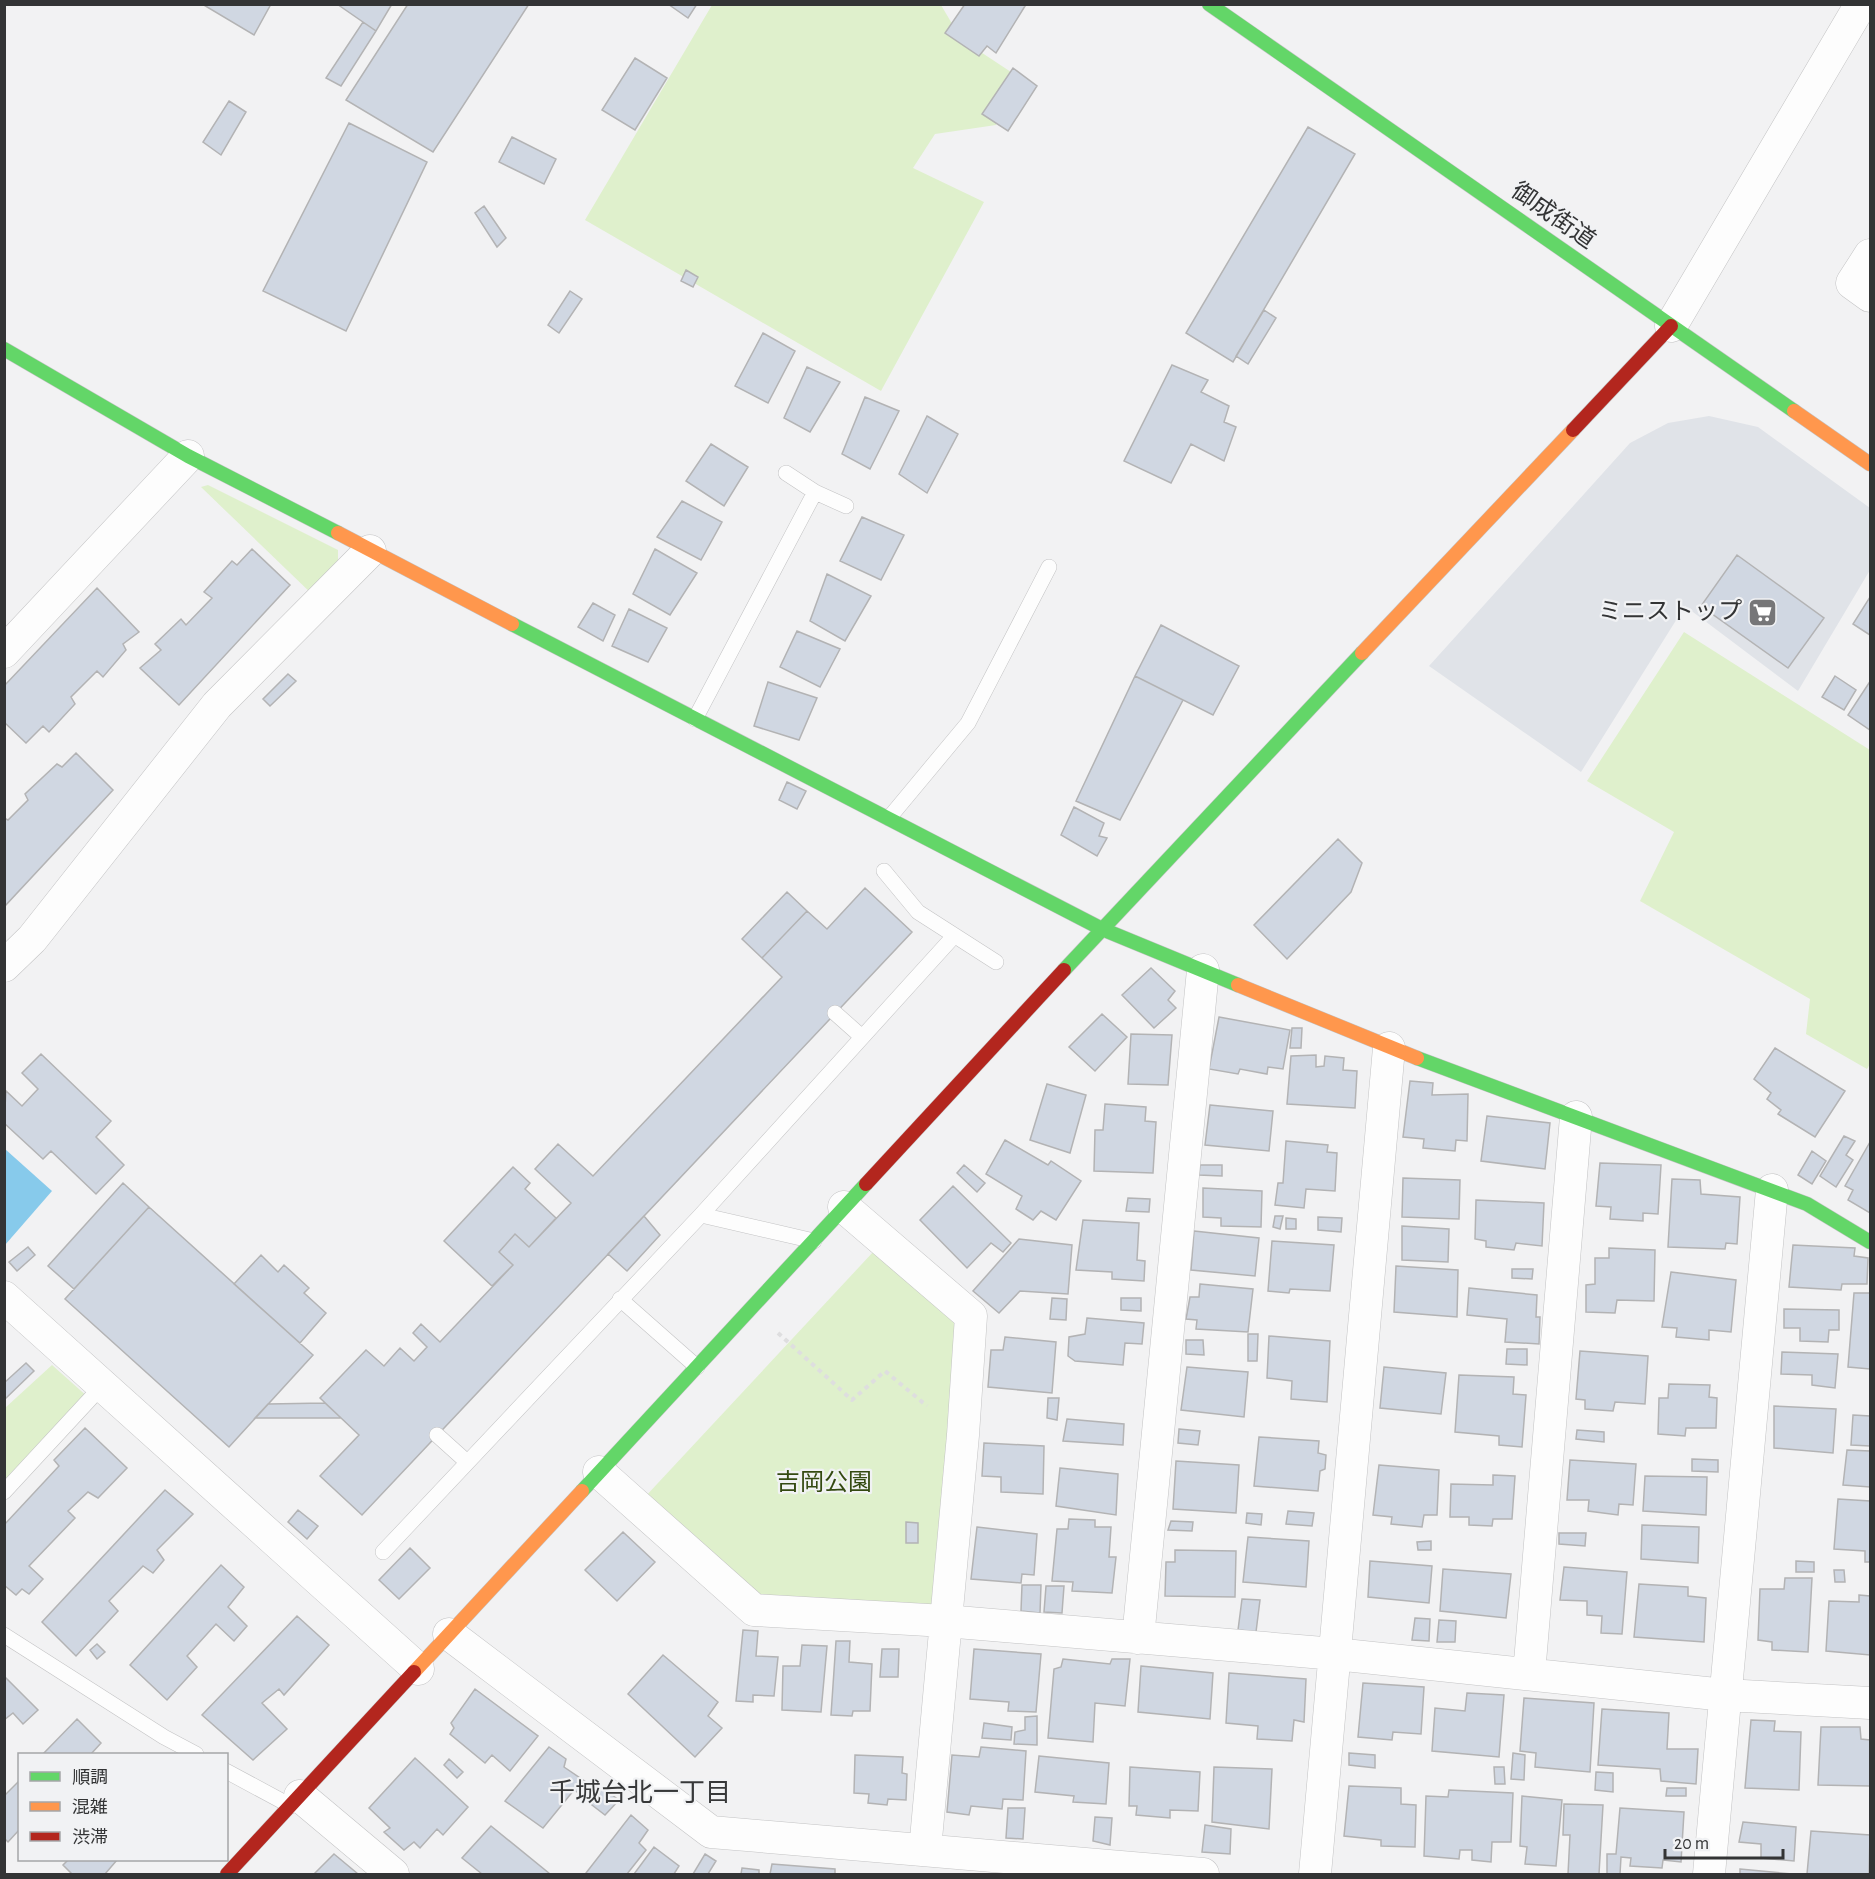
<svg xmlns="http://www.w3.org/2000/svg" width="1875" height="1879" viewBox="0 0 1875 1879" font-family="'Alegreya Sans','Noto Sans JP',sans-serif">
  <rect width="100%" height="100%" fill="#f2f2f3"/>
  <path fill="#e0e3e8" d="M1709,416L1758,427L1870,508V570L1798,691L1685,606L1581,772L1429,666L1630,443L1668,423Z"/>
  <path fill="#dff0cc" d="M712,5H941L961,39L1014,74L996,125L935,134L913,168L984,202L881,391L585,220Z
    M208,485L338,550V571L315,597L201,487Z
    M1684,632L1870,750V1064L1867,1069L1806,1034L1810,999L1640,901L1674,832L1587,781Z
    M874,1251L960,1326L934,1610L751,1599L644,1498Z
    M52,1365L89,1398L5,1484V1408Z"/>
  <path fill="#87caeb" d="M5,1149L52,1191L5,1245Z"/>
  <path fill="#d0d7e2" stroke="#b3b3b4" stroke-width="1.5" d="M202,4H271L254,35Z
    M337,4H392L376,31Z
    M408,4H529L433,152L346,100Z
    M668,4H697L688,18Z
    M965,4H1023L1025,6L996,53L987,46L979,56L945,33Z
    M363,22L376,31L341,86L326,78Z
    M635,58L667,78L635,130L602,110Z
    M1013,68L1037,86L1008,131L982,114Z
    M229,101L246,112L221,155L203,142Z
    M349,123L427,162L346,331L263,291Z
    M1308,127L1355,154L1233,362L1186,333Z
    M512,137L556,159L544,184L499,162Z
    M484,206L506,238L497,247L475,213Z
    M686,270L698,277L693,287L681,281Z
    M570,291L582,299L559,333L548,325Z
    M1264,310L1276,318L1248,364L1236,356Z
    M763,333L795,351L768,403L735,386Z
    M1172,365L1208,380L1201,392L1229,406L1224,422L1236,427L1224,461L1191,444L1171,483L1124,461Z
    M807,367L840,382L810,432L784,418Z
    M865,397L899,411L870,469L842,454Z
    M927,416L958,434L927,493L899,474Z
    M711,444L748,467L724,506L686,481Z
    M682,501L722,522L701,560L657,537Z
    M862,517L904,535L881,580L840,561Z
    M252,549L290,585L179,705L140,668L161,650L155,644L181,619L186,625L212,598L204,592L232,561L237,565Z
    M655,549L697,573L670,615L633,594Z
    M1737,555L1824,618L1788,668L1701,606Z
    M827,574L871,596L845,641L810,621Z
    M97,588L139,632L123,644L126,650L103,677L97,671L71,697L75,704L49,732L43,726L26,743L4,722V686Z
    M1870,597V635L1853,624Z
    M593,603L615,615L603,641L578,627Z
    M629,609L667,628L648,662L612,646Z
    M1161,625L1239,666L1213,715L1135,676Z
    M797,631L840,649L820,687L780,667Z
    M288,674L296,681L270,706L263,699Z
    M1135,676L1183,700L1120,820L1076,801Z
    M1835,676L1856,690L1844,710L1822,697Z
    M768,682L817,698L799,740L754,726Z
    M1869,683L1870,684V730L1848,715Z
    M76,753L113,790L4,907V818L8,820L28,800L25,794L57,764L62,767Z
    M787,782L806,791L797,809L779,800Z
    M1074,807L1104,823L1099,836L1107,838L1097,856L1061,835Z
    M1338,839L1362,863L1351,892L1287,959L1254,925Z
    M865,888L912,932L362,1515L320,1476L359,1435L320,1398L366,1350L384,1366L400,1348L414,1361L427,1347L413,1333L421,1324L440,1342L513,1265L499,1252L515,1234L529,1247L571,1203L535,1169L558,1144L593,1176L782,977L762,958L807,911L827,929Z
    M787,892L807,911L762,958L742,939Z
    M1151,968L1175,991L1168,1000L1176,1008L1154,1028L1122,995Z
    M1102,1014L1127,1037L1095,1071L1069,1047Z
    M1219,1017L1290,1030L1283,1069L1268,1067L1267,1074L1240,1069L1238,1074L1209,1069Z
    M1292,1028H1302L1301,1048H1290Z
    M1131,1034L1172,1035L1168,1085L1128,1084Z
    M1775,1048L1845,1091L1815,1137L1778,1114L1781,1110L1767,1099L1771,1093L1754,1079Z
    M41,1054L111,1121L96,1137L124,1165L96,1194L51,1151L43,1159L4,1123L6,1091L22,1106L38,1089L22,1073Z
    M1316,1055V1067L1324,1066L1325,1056L1344,1058L1343,1070L1357,1071L1355,1108L1287,1104L1291,1056Z
    M1410,1081L1433,1083L1432,1095L1468,1094L1467,1141L1456,1140L1455,1151L1423,1148L1424,1139L1403,1137Z
    M1047,1084L1086,1095L1070,1153L1030,1140Z
    M1105,1104L1146,1107L1145,1121L1156,1122L1153,1173L1094,1171L1095,1130H1103Z
    M1210,1105L1273,1111L1269,1151L1205,1145Z
    M1487,1116L1550,1123L1545,1169L1481,1161Z
    M1844,1136L1855,1141L1846,1155L1853,1160L1836,1187L1820,1176Z
    M1005,1140L1048,1165L1051,1161L1081,1181L1056,1220L1041,1211L1033,1220L1016,1209L1022,1196L986,1174Z
    M1286,1141L1328,1145L1327,1152L1337,1153L1335,1191L1306,1189L1304,1208L1275,1205L1278,1183H1283Z
    M1870,1142V1213L1848,1200L1853,1190L1845,1186Z
    M1812,1151L1826,1161L1812,1184L1798,1175Z
    M1600,1163L1661,1165L1658,1214L1643,1213V1221L1610,1219L1611,1207L1596,1206Z
    M964,1165L985,1183L977,1192L957,1173Z
    M1200,1165H1222V1176L1199,1175Z
    M513,1167L530,1183L525,1189L556,1218L529,1247L515,1234L499,1252L513,1265L492,1286L444,1241Z
    M1403,1178L1460,1180L1459,1219L1402,1217Z
    M1672,1179L1700,1180L1701,1194L1740,1197L1737,1244L1726,1243L1725,1249L1668,1247Z
    M123,1183L149,1207L74,1289L48,1266Z
    M953,1186L1011,1243L1003,1252L991,1243L967,1268L920,1220Z
    M1203,1188L1262,1191L1261,1227L1221,1226V1218L1203,1217Z
    M1128,1198L1150,1199L1149,1212L1126,1211Z
    M1476,1200L1544,1203L1542,1246L1516,1243L1514,1250L1486,1247V1241L1475,1239Z
    M149,1207L313,1355L229,1447L65,1299Z
    M644,1216L660,1235L627,1271L608,1254Z
    M1275,1216H1283L1280,1229L1273,1227Z
    M1318,1217L1342,1218L1341,1232L1318,1230Z
    M1286,1218L1296,1219V1229H1286Z
    M1083,1220L1139,1223L1137,1260L1145,1261L1144,1281L1112,1279V1272L1076,1270Z
    M1402,1226L1449,1229L1448,1262L1402,1260Z
    M1194,1231L1259,1238L1255,1276L1191,1270Z
    M1019,1239L1072,1245L1068,1294L1020,1291L999,1313L973,1291Z
    M1272,1241L1334,1245L1330,1291L1290,1289L1289,1293L1268,1291Z
    M1793,1245L1855,1248L1854,1256L1868,1258L1867,1284H1842L1841,1290L1789,1287Z
    M28,1247L35,1255L17,1271L9,1262Z
    M1609,1248L1655,1250L1654,1301L1617,1300L1615,1313L1586,1312V1285L1595,1284V1258H1609Z
    M261,1255L278,1272L284,1265L309,1288L304,1293L326,1313L300,1343L234,1284Z
    M1396,1266L1458,1270L1457,1317L1394,1312Z
    M1512,1269H1533L1532,1279L1512,1278Z
    M1671,1272L1736,1280L1731,1332L1709,1330V1340L1676,1337L1677,1328L1662,1327Z
    M1200,1284L1253,1289L1248,1332L1196,1329L1197,1320L1186,1319L1190,1297H1199Z
    M1469,1288L1537,1295L1536,1317H1540L1539,1344L1505,1342L1507,1319L1467,1315Z
    M1854,1293H1870V1369L1848,1367Z
    M1052,1298L1067,1299L1066,1320L1050,1319Z
    M1121,1298H1141V1311L1121,1310Z
    M1784,1309L1839,1310V1330H1829L1828,1342L1800,1341V1328H1784Z
    M1087,1318L1144,1323L1142,1344L1125,1343L1123,1365L1075,1361L1068,1356L1069,1337L1085,1334Z
    M1248,1334H1258L1257,1361H1248Z
    M1269,1336L1330,1341L1327,1402L1291,1399L1292,1381L1267,1378Z
    M1005,1337L1056,1342L1052,1393L988,1387L991,1350H1003Z
    M1186,1340H1203L1204,1355L1186,1354Z
    M1507,1349H1527V1365L1506,1364Z
    M1580,1351L1648,1356L1645,1404L1615,1402L1613,1411L1585,1409V1400L1576,1399Z
    M1782,1352L1838,1354L1835,1388L1812,1385V1375L1781,1374Z
    M26,1363L34,1371L4,1400V1383Z
    M1187,1367L1248,1372L1244,1417L1181,1410Z
    M1384,1367L1446,1373L1441,1414L1380,1408Z
    M1459,1375L1514,1377L1513,1394L1526,1395L1522,1447L1499,1445V1436L1455,1432Z
    M1669,1384L1710,1385L1709,1397L1717,1398L1716,1428H1686L1685,1436L1658,1434L1659,1398H1668Z
    M1048,1398H1059L1057,1420L1047,1418Z
    M325,1403L341,1418H255L268,1404Z
    M1774,1406L1836,1409L1833,1453L1774,1448Z
    M1853,1415L1870,1416V1446L1851,1445Z
    M1067,1419L1124,1424L1123,1445L1063,1441Z
    M85,1428L127,1468L98,1498L88,1492L68,1511L75,1518L29,1566L43,1579L29,1594L22,1589L16,1595L4,1585V1525L59,1466L54,1460Z
    M1179,1429L1200,1431L1198,1445L1178,1443Z
    M1577,1430L1604,1432V1442L1576,1439Z
    M1259,1437L1319,1441L1318,1453L1326,1455L1325,1469L1320,1471L1318,1491L1254,1486Z
    M984,1443L1044,1446L1043,1494L1001,1492V1477L982,1476Z
    M1847,1450L1870,1451V1487L1843,1485Z
    M1692,1459L1718,1460V1472L1692,1471Z
    M1570,1460L1636,1464L1633,1505L1619,1504L1618,1515L1588,1511L1589,1500H1567Z
    M1176,1461L1239,1465L1236,1513L1173,1509Z
    M1379,1465L1439,1470L1437,1515H1424L1422,1527L1391,1524L1392,1517L1373,1515Z
    M1060,1468L1118,1474L1116,1515L1056,1506Z
    M1493,1475L1515,1476L1512,1519H1493L1492,1526L1469,1525V1517H1450L1451,1484L1493,1485Z
    M1645,1476L1707,1477L1706,1515L1643,1511Z
    M165,1490L193,1514L157,1550L164,1560L153,1573L143,1566L109,1601L118,1611L76,1656L42,1622Z
    M1838,1499L1870,1501V1562H1865V1551L1834,1549Z
    M298,1510L318,1526L307,1539L288,1522Z
    M1288,1511L1314,1513L1312,1526L1286,1524Z
    M1247,1513L1262,1514L1261,1525L1246,1523Z
    M1069,1519L1095,1520V1527H1111L1109,1557H1116L1112,1593L1072,1591L1073,1582L1052,1581L1057,1529H1068Z
    M1171,1521L1193,1522L1192,1531L1168,1530Z
    M906,1522L918,1523V1543H906Z
    M1642,1525L1699,1527L1698,1563L1641,1559Z
    M977,1527L1037,1534L1034,1575L1022,1574L1021,1583L971,1579Z
    M623,1532L655,1562L617,1601L585,1570Z
    M1559,1533H1586L1585,1546L1559,1544Z
    M1248,1537L1309,1541L1306,1587L1243,1582Z
    M1431,1541V1550H1418L1417,1542Z
    M410,1548L430,1568L399,1599L379,1580Z
    M1175,1550L1236,1551L1235,1597L1165,1596L1166,1562H1175Z
    M1370,1561L1432,1566L1429,1603L1368,1597Z
    M1796,1561L1814,1562V1572H1796Z
    M221,1565L244,1587L228,1607L247,1626L234,1641L216,1624L187,1656L197,1667L167,1700L130,1665Z
    M1564,1567L1627,1572L1622,1634L1601,1633L1602,1616L1587,1615V1601L1560,1600Z
    M1443,1569L1511,1574L1506,1618L1440,1611Z
    M1834,1570H1844L1845,1582H1835Z
    M1785,1578H1812L1808,1652L1772,1650V1642L1758,1640L1760,1589H1784Z
    M1639,1584L1688,1587V1596L1706,1598L1704,1642L1634,1637Z
    M1022,1585H1041L1040,1613L1021,1611Z
    M1046,1586H1064L1062,1613L1044,1612Z
    M1859,1595L1870,1596V1655L1826,1651L1829,1601L1859,1602Z
    M1242,1599L1260,1600L1256,1632L1238,1630Z
    M297,1616L329,1645L284,1695L279,1689L262,1703L287,1729L253,1760L202,1715Z
    M1415,1618L1430,1619L1429,1641L1412,1640Z
    M1439,1620L1456,1621L1455,1642H1437Z
    M743,1630L758,1631L756,1656L778,1657L774,1696L753,1695V1702L736,1701Z
    M836,1641H850L849,1662L872,1664L870,1711H853L852,1716L831,1715Z
    M97,1644L105,1652L97,1659L90,1650Z
    M802,1645L827,1646L821,1712L782,1710L783,1666H800Z
    M882,1649H899L898,1677H880Z
    M974,1649L1041,1654L1036,1712L1008,1711L1009,1702L970,1699Z
    M663,1655L718,1702L708,1716L722,1728L695,1757L628,1694Z
    M1063,1659L1110,1664L1112,1659H1130L1125,1706L1095,1703L1093,1742L1048,1738L1054,1669L1061,1667Z
    M1141,1666L1213,1673L1210,1719L1138,1712Z
    M1229,1673L1306,1679L1304,1722L1294,1720L1292,1741L1257,1739L1258,1726L1226,1723Z
    M4,1676L38,1710L23,1724L13,1713L4,1720Z
    M1363,1683L1424,1687L1421,1734L1393,1732L1392,1740L1358,1737Z
    M475,1689L538,1736L510,1771L492,1755L485,1763L450,1734L454,1728L451,1723Z
    M1467,1693L1504,1695L1499,1757L1432,1751L1435,1708L1465,1711Z
    M1524,1698L1594,1703L1590,1772L1535,1767L1536,1753L1520,1751Z
    M1602,1709L1669,1713L1667,1749H1698L1696,1784L1661,1781L1660,1769L1598,1765Z
    M1037,1716V1745L1014,1744L1015,1732L1025,1730V1717Z
    M77,1719L101,1743L91,1754H43Z
    M1751,1720L1775,1721L1774,1731L1801,1732L1799,1790L1745,1788Z
    M984,1723L1012,1727L1011,1740L982,1738Z
    M1821,1727H1860L1861,1739L1870,1740V1786L1818,1785Z
    M549,1747L566,1759L564,1767L589,1784L580,1794L574,1790L543,1828L505,1801Z
    M981,1747L1026,1751L1023,1800L1003,1799L1002,1809L971,1806L969,1815L947,1812L952,1755L979,1757Z
    M1349,1753L1375,1755V1768L1349,1765Z
    M1513,1753L1525,1755L1524,1780L1511,1779Z
    M855,1755L903,1757L902,1773L907,1774L906,1800L888,1799L887,1805L868,1803L869,1794L854,1793Z
    M1039,1756L1109,1763L1106,1804L1073,1802L1074,1796L1035,1792Z
    M415,1758L468,1807L443,1835L437,1829L420,1848L414,1842L404,1850L384,1832L390,1828L369,1808Z
    M449,1759L463,1772L457,1778L444,1765Z
    M1130,1767L1200,1772L1198,1811L1170,1810V1818L1136,1815L1137,1806H1129Z
    M1214,1767L1272,1769L1269,1829L1212,1822Z
    M1494,1767H1504L1505,1784H1495Z
    M1596,1772L1613,1773V1792L1595,1790Z
    M20,1780V1829L8,1842L4,1838V1796Z
    M1349,1786L1401,1788V1804L1416,1805L1415,1847L1381,1846V1840L1344,1836Z
    M601,1787L619,1800L605,1815L588,1802Z
    M1667,1788H1686V1796H1666Z
    M1449,1790L1513,1793L1511,1842H1492L1491,1862L1472,1860V1850H1460L1459,1859L1424,1856L1426,1796L1448,1797Z
    M1522,1796L1562,1800L1556,1866L1525,1864L1527,1847L1520,1846Z
    M1564,1804L1603,1805L1599,1874H1568L1570,1835H1563Z
    M1008,1808H1025L1023,1839L1006,1838Z
    M1620,1808L1684,1812L1681,1862L1663,1860L1662,1868L1630,1866L1631,1858L1621,1857L1620,1874H1607V1854H1616Z
    M631,1815L648,1830L639,1843L646,1850L627,1874H588L586,1873Z
    M1095,1817L1112,1818L1110,1845L1093,1841Z
    M1743,1822L1796,1827L1794,1861L1761,1858V1844L1739,1842Z
    M1205,1825L1231,1829L1230,1854L1202,1852Z
    M491,1826L550,1874H482L462,1858Z
    M1811,1831L1870,1835L1869,1874H1807Z
    M654,1847L679,1866L674,1874H634Z
    M334,1854L358,1874H314Z
    M705,1854L716,1861L708,1874H693Z
    M68,1860H117L105,1874H72L63,1865Z
    M772,1864L835,1869V1874H770Z
    M742,1868L759,1870V1874H741Z
    M1740,1869L1792,1874H1740Z"/>
  <g fill="none" stroke-linecap="round" stroke-linejoin="round">
    <defs>
      <path id="lane" d="M786,473L815,492L846,506
        M695,719L815,492
        M889,818L968,723L1049,567
        M884,871L918,912L996,962
        M835,1013L862,1037
        M701,1215L814,1241
        M620,1299L697,1367
        M437,1435L467,1462
        M4,1492L103,1385
        M383,1552L701,1215L954,936
        M4,1635L164,1737L196,1754
        M226,1771L291,1806"/>
      <path id="street" d="M1870,255L1852,283L1870,296
        M1671,326L1861,4
        M4,652L188,456
        M4,966L32,939L217,705L370,551
        M844,1207L971,1316L963,1435L925,1850
        M4,1297L418,1669
        M599,1472L754,1610L945,1621L1335,1654L1725,1695L1870,1703
        M449,1634L711,1832L1203,1874
        M1138,1638L1203,970
        M1529,1674L1576,1117
        M300,1796L393,1874
        M1315,1874L1389,1048
        M1709,1874L1772,1190"/>
      <path id="fast" d="M1209,4L1794,411
        M4,349L188,456L338,533
        M512,624L1102,929L1238,985
        M1064,970L1362,653
        M1417,1058L1807,1204L1870,1242
        M582,1491L866,1184"/>
      <path id="slow" d="M1794,411L1870,464
        M338,533L512,624
        M1362,653L1573,430
        M1238,985L1417,1058
        M414,1672L582,1491"/>
      <path id="jam" d="M1573,430L1671,326
        M866,1184L1064,970
        M227,1874L414,1672"/>
    </defs>
    <use href="#lane" stroke="#c3c3c4" stroke-width="16"/>
    <use href="#street" stroke="#c3c3c4" stroke-width="33"/>
    <use href="#fast" stroke="#c3c3c4" stroke-width="15"/>
    <use href="#slow" stroke="#c3c3c4" stroke-width="15"/>
    <use href="#jam" stroke="#c3c3c4" stroke-width="15"/>
    <path stroke="#dededf" stroke-width="4" stroke-dasharray="4.5 4.5" stroke-linecap="butt" d="M778,1333L852,1400L885,1371L927,1406"/>
    <use href="#lane" stroke="#fdfdfd" stroke-width="15"/>
    <use href="#street" stroke="#fdfdfd" stroke-width="32"/>
    <use href="#fast" stroke="#63d668" stroke-width="14"/>
    <use href="#slow" stroke="#ff974d" stroke-width="14"/>
    <use href="#jam" stroke="#b3261e" stroke-width="14"/>
  </g>
  <defs>
    <symbol id="supermarket-square" viewBox="-11 -11 22 22"><rect x="-9" y="-9" width="18" height="18" rx="4" fill="#767678" stroke="#f1f2f4"/><path d="M-6-5.5h2.5l.6 2H6L4.5 2H-2.5L-4.4-4H-6ZM-1.5 3.2a1.3 1.3 0 1 0 .1 0ZM3 3.2a1.3 1.3 0 1 0 .1 0Z" fill="#fff"/></symbol>
  </defs>
  <g fill-rule="evenodd">
    <use href="#supermarket-square" x="1746" y="596" width="33" height="33"/>
  </g>
  <g text-anchor="middle" dominant-baseline="central" stroke-width="4.5" stroke-linejoin="round" paint-order="stroke">
    <g font-size="24" fill="#333435" stroke="#f1f2f4">
      <text transform="translate(1553 216) rotate(35)">御成街道</text>
    </g>
    <g font-size="24" fill="#333435" stroke="#f1f2f4" text-anchor="end">
      <text x="1742" y="612">ミニストップ</text>
    </g>
    <g font-size="24" fill="#344a11" stroke="#f1f2f4">
      <text x="824" y="1483">吉岡公園</text>
    </g>
    <g font-size="26" fill="#373839" stroke="#f1f2f4">
      <text x="640" y="1793">千城台北一丁目</text>
    </g>
  </g>
  <rect width="1875" height="1879" fill="none" stroke="#333435" stroke-width="12"/>
  <rect x="18" y="1753" width="210" height="108" fill="#f1f2f4" stroke="#a5a6a8" stroke-width="1.5"/>
  <rect x="30" y="1772" width="30" height="9" fill="#63d668" stroke="#a5a6a8" stroke-width="1.5"/>
  <text x="72" y="1783" font-size="18" fill="#333435">順調</text>
  <rect x="30" y="1802" width="30" height="9" fill="#ff974d" stroke="#a5a6a8" stroke-width="1.5"/>
  <text x="72" y="1813" font-size="18" fill="#333435">混雑</text>
  <rect x="30" y="1832" width="30" height="9" fill="#b3261e" stroke="#a5a6a8" stroke-width="1.5"/>
  <text x="72" y="1843" font-size="18" fill="#333435">渋滞</text>
  <path d="M1665 1849v9h118v-9" fill="none" stroke="#333435" stroke-width="3"/>
  <text x="1674" y="1849" font-size="18" fill="#333435" stroke="#f1f2f4" stroke-width="4.5" paint-order="stroke">20 m</text>
</svg>
